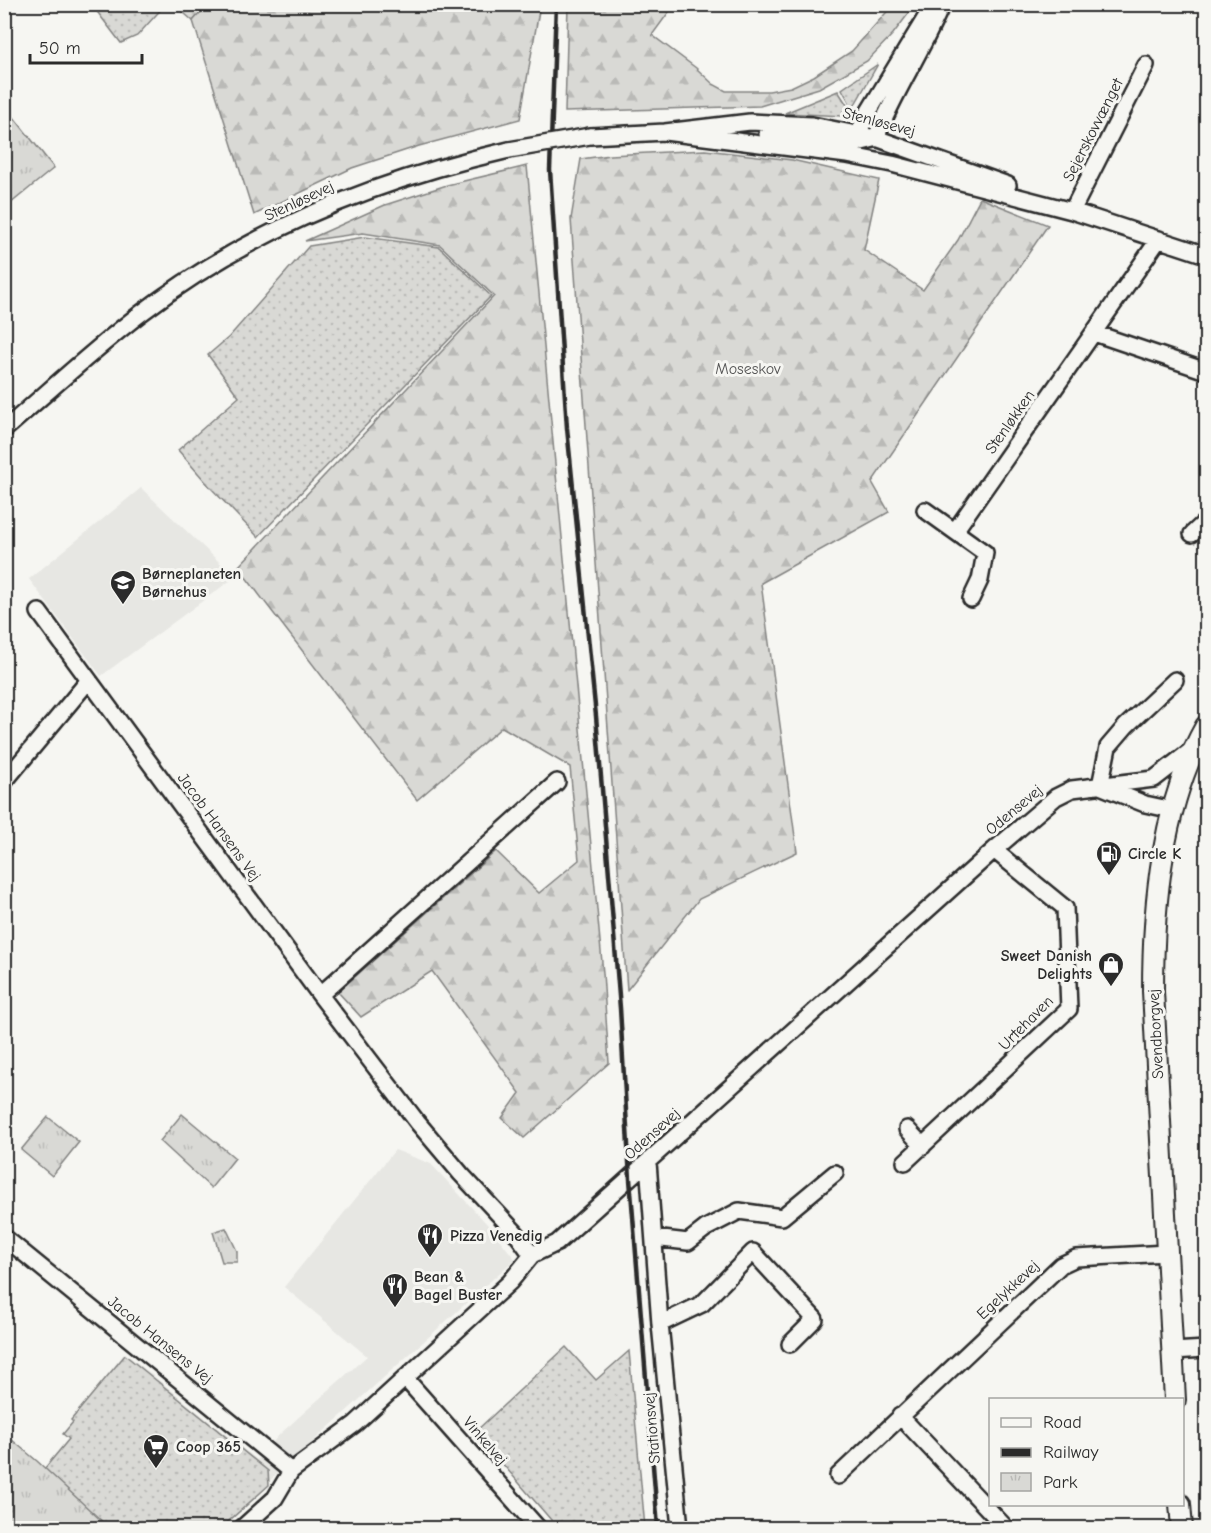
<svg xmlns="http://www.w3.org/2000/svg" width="1211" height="1533" viewBox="0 0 1211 1533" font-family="'Comic Neue',sans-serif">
  <defs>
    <pattern id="grass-dots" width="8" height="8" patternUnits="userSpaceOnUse" patternTransform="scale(1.5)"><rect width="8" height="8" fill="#d9d9d5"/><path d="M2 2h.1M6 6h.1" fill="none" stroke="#babab7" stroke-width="1.8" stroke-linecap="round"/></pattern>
    <pattern id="forest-firs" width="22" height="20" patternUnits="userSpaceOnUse" patternTransform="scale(1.5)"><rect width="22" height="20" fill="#d9d9d5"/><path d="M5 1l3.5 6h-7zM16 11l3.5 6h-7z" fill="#babab7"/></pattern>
    <pattern id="park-tufts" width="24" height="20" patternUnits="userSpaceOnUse" patternTransform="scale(1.5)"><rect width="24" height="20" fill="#d9d9d5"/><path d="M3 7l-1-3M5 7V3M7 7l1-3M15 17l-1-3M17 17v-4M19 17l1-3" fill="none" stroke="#babab7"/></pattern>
  </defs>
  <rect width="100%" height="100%" fill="#f6f6f2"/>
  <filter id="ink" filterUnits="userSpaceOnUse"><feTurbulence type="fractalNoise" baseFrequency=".0167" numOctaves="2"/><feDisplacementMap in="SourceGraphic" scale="12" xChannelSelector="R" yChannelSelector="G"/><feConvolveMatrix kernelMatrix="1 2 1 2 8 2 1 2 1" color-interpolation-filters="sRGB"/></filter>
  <g filter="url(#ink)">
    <path fill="#e7e7e3" d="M141,488L235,577L101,676L29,579Z
      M395,1150L431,1164L488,1225L515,1259L217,1528L45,1468L69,1439L63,1434L73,1422L71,1420L125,1353L257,1460L280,1434L367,1356L284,1287Z"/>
    <path fill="url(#grass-dots)" stroke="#828280" stroke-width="1.5" d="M92,5H165L137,36L121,43Z
      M175,5H207L193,21Z
      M878,64L854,106L853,109L842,89Z
      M838,91L851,111L843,116L785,113Z
      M365,237L439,247L491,296L258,537L211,488L178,450L239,397L208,355L229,337L309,246Z
      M566,1347L596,1380L629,1351L645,1528H558L475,1432Z
      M125,1355L268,1471L269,1485L221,1528H5L40,1474L69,1439L63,1434L73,1422L71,1420Z"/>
    <path fill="url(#forest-firs)" stroke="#828280" stroke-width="1.5" d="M207,5V4L540,5L520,119L419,146L352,168L254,215L193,21Z
      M568,5H674L652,35L696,68L713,84L726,91H769L791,87L814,76L852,51L893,5H915L893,34L867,61L819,88L760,106L565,112Z
      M705,150L792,160L879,180L864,250L923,290L958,240L980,198L1048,225L872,482L889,512L761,583L797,852L699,899L627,990L571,219L581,159L610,155Z
      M527,166L603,973L609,1063L524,1138L502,1118L520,1093L432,971L361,1017L338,992L496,851L539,893L579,860L570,767L502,727L417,800L238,567L494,296L440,245L363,233L305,241L385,205L447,185Z"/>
    <path fill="url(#park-tufts)" stroke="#828280" stroke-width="1.5" d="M5,106L54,168L5,208H4Z
      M182,1114L235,1158L211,1188L160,1141Z
      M48,1117L79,1142L52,1176L21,1150Z
      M226,1228L237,1251V1262H222L213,1232Z
      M5,1434L37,1461L105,1524L82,1528H5Z"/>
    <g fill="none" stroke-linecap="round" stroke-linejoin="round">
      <defs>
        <path id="minor" d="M665,132L847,155L892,164L1072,211L1206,255
          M767,134L858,143L874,139
          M590,136L665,132L750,122L812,125L876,138L1008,185
          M876,138C894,92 923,50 942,4
          M858,142L859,133L866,116L934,4
          M1072,211L1146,65
          M1094,333L1206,371
          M4,430C49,391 93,350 140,314C248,231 377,180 509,150
          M925,510L985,553L980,580L971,599
          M955,531L1159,239
          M1192,534L1206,521
          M39,612L320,995L418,1123L461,1174L516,1233L532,1255
          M4,782L89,680
          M1100,786L1108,747L1126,726L1175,680
          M1100,786L1145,804L1173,810
          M320,995L557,782
          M907,1129L923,1146
          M648,1162L660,1324L680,1528
          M905,1162L1069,1009L1065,908L994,850
          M4,1237L291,1471
          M654,1238L688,1242L706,1228L739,1211L782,1217L835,1173
          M660,1324L702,1304L753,1252L815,1319L790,1344
          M1173,1351L1206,1349
          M405,1378L538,1528
          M900,1416L1006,1528
          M838,1476L1061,1265L1076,1258L1167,1253
          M242,1528L275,1498L291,1471L355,1424L510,1282L532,1255L557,1243L994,850L1056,797L1072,789L1154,779L1193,749"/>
        <path id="major" d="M1175,1400L1153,991C1153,903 1162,804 1206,726
          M1180,1504L1182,1528"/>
      </defs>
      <use href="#minor" stroke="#2b2b2b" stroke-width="20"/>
      <use href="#major" stroke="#2b2b2b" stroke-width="24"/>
      <use href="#minor" stroke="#f6f6f2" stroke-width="15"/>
      <use href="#major" stroke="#f6f6f2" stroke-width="20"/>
      <path stroke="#2b2b2b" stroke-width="4.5" d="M556,4L550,170L567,428L596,716L620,1008L630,1179L658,1528"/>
      <defs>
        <path id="minor-bridge" d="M509,150L590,136"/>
      </defs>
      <use href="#minor-bridge" stroke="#2b2b2b" stroke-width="20" stroke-linecap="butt"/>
      <use href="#minor-bridge" stroke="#f6f6f2" stroke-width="15"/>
    </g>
  </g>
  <defs>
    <symbol id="school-pin" viewBox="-11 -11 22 30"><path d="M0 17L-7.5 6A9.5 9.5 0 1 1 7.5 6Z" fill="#2b2b2b" stroke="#f6f6f2"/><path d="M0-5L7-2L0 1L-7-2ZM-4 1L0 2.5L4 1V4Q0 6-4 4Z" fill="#fff"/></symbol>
    <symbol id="fuel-pin" viewBox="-11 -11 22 30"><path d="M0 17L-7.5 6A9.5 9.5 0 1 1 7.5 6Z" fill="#2b2b2b" stroke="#f6f6f2"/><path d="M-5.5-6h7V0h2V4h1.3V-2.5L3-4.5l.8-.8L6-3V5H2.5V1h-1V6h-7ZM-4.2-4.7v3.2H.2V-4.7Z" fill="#fff"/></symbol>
    <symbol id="shop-pin" viewBox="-11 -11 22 30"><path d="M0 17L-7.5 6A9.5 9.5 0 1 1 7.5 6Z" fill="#2b2b2b" stroke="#f6f6f2"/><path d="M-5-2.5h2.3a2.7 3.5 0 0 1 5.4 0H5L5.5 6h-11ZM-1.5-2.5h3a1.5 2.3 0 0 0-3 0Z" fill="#fff"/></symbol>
    <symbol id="restaurant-pin" viewBox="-11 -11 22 30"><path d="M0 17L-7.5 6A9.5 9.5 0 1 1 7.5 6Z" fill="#2b2b2b" stroke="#f6f6f2"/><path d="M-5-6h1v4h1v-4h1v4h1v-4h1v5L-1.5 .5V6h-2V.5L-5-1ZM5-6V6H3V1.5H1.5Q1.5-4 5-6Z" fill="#fff"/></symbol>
    <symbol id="supermarket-pin" viewBox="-11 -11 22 30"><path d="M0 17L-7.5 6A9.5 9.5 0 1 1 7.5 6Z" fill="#2b2b2b" stroke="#f6f6f2"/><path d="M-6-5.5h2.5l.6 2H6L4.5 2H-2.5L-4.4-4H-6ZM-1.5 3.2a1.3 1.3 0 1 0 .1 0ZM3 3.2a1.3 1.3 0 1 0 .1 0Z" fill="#fff"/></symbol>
  </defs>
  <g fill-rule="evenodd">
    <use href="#school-pin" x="108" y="568" width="30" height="40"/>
    <use href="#fuel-pin" x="1094" y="839" width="30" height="40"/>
    <use href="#shop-pin" x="1096" y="950" width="30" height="40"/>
    <use href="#restaurant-pin" x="415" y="1221" width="30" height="40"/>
    <use href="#restaurant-pin" x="380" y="1271" width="30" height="40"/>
    <use href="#supermarket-pin" x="141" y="1432" width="30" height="40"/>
  </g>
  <g text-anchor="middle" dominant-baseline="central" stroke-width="6" stroke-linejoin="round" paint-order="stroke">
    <g font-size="16" fill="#2b2b2b" stroke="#f6f6f2">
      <text transform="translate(879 122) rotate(15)">Stenløsevej</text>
      <text transform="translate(1093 130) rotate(-63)">Sejerskovvænget</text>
      <text transform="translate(299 201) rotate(-25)">Stenløsevej</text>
      <text transform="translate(1010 422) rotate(-55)">Stenløkken</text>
      <text transform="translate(1014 810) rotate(-40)">Odensevej</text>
      <text transform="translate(219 827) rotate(54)">Jacob Hansens Vej</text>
      <text transform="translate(1026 1023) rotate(-45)">Urtehaven</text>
      <text transform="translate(1156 1034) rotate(-93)">Svendborgvej</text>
      <text transform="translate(652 1134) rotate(-42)">Odensevej</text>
      <text transform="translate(1008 1290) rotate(-43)">Egelykkevej</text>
      <text transform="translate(160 1340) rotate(39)">Jacob Hansens Vej</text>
      <text transform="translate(652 1428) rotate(-95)">Stationsvej</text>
      <text transform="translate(485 1441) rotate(49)">Vinkelvej</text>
    </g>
    <g font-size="16" fill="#565656" stroke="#f6f6f2">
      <text x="748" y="369">Moseskov</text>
    </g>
    <g font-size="16" font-weight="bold" fill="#2b2b2b" stroke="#f6f6f2" text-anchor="start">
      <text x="142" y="574">Børneplaneten<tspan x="142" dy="18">Børnehus</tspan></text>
      <text x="1128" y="854">Circle K</text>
      <text x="1092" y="956" text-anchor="end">Sweet Danish<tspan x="1092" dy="18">Delights</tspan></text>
      <text x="450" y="1236">Pizza Venedig</text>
      <text x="414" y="1277">Bean &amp;<tspan x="414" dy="18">Bagel Buster</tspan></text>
      <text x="176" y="1447">Coop 365</text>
    </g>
  </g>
  <rect width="1211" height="1533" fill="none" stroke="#f6f6f2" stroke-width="24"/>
  <rect x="12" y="12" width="1187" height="1509" fill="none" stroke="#2b2b2b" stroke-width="2" filter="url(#ink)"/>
  <rect x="989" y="1398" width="195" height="108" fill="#f6f6f2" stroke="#a5a5a2" stroke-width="1.5"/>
  <rect x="1001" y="1418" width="30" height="9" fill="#f6f6f2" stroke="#a5a5a2" stroke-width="1.5"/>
  <text x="1043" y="1428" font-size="18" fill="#2b2b2b">Road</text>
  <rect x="1001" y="1448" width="30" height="9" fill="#2b2b2b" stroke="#a5a5a2" stroke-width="1.5"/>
  <text x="1043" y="1458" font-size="18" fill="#2b2b2b">Railway</text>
  <rect x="1001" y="1473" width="30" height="18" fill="url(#park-tufts)" stroke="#a5a5a2" stroke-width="1.5"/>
  <text x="1043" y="1488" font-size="18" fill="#2b2b2b">Park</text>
  <path d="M30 54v9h112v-9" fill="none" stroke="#2b2b2b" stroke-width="3"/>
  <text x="39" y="54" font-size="18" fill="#2b2b2b" stroke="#f6f6f2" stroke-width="4.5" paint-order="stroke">50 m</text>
</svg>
